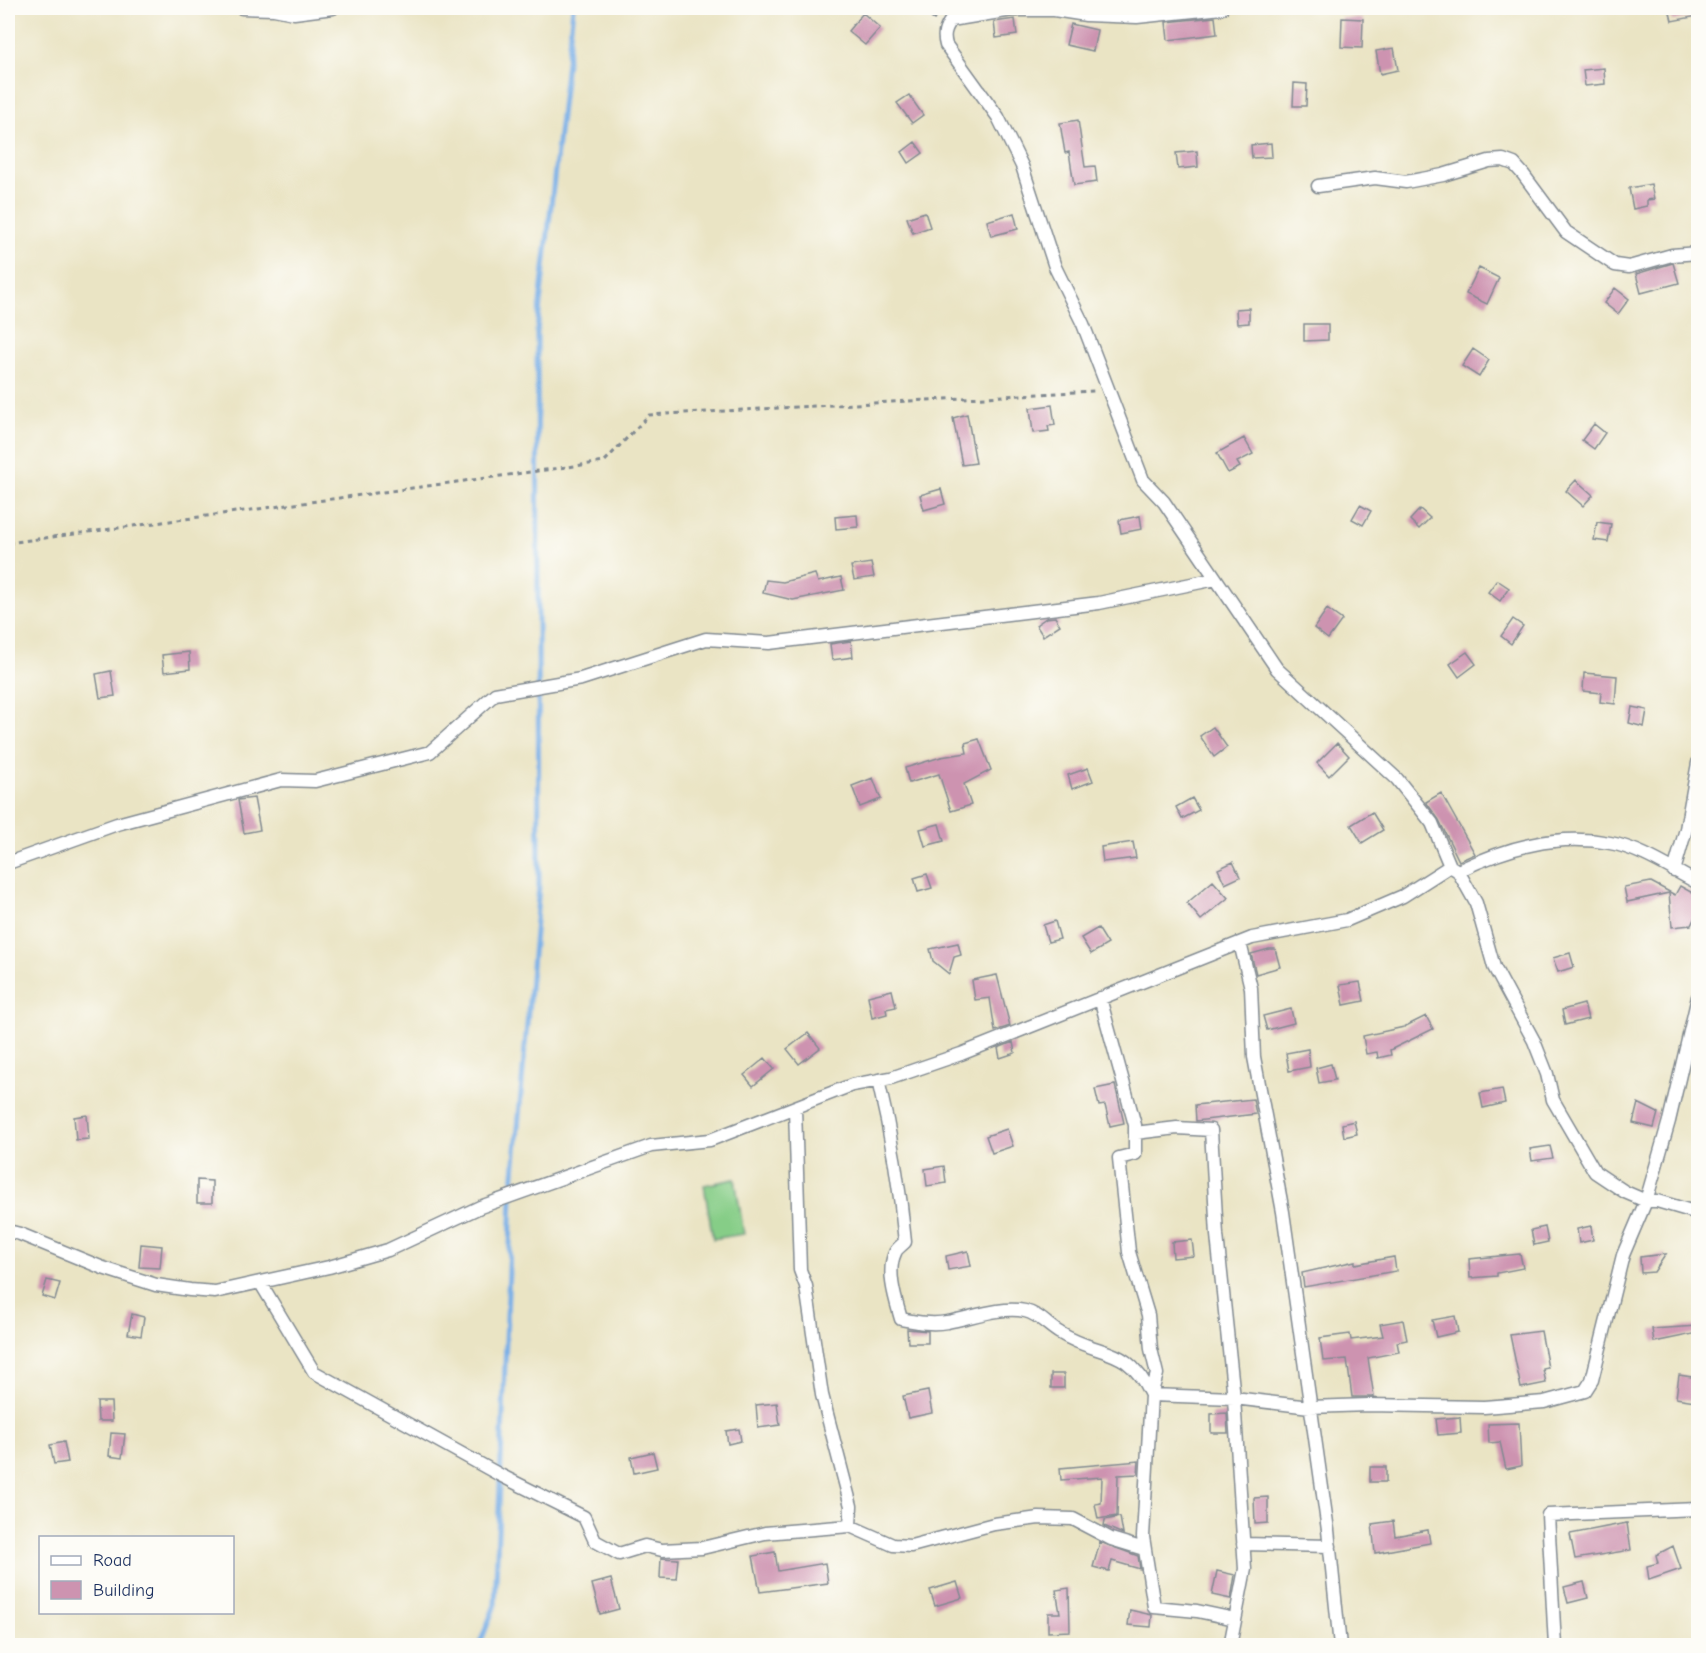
<svg xmlns="http://www.w3.org/2000/svg" width="1706" height="1653" viewBox="0 0 1706 1653" font-family="'Comic Neue',sans-serif">
  <rect width="100%" height="100%" fill="#fdfcf7"/>
  <filter id="ink" filterUnits="userSpaceOnUse"><feTurbulence type="fractalNoise" baseFrequency=".0167" numOctaves="2"/><feDisplacementMap in="SourceGraphic" scale="12" xChannelSelector="R" yChannelSelector="G"/><feConvolveMatrix kernelMatrix="1 2 1 2 8 2 1 2 1" color-interpolation-filters="sRGB"/></filter>
  <filter id="wash" filterUnits="userSpaceOnUse"><feTurbulence type="fractalNoise" baseFrequency=".008" numOctaves="4" result="noise"/><feDisplacementMap in="SourceGraphic" scale="24" xChannelSelector="R" yChannelSelector="G"/><feGaussianBlur stdDeviation="1.35" result="paint"/><feColorMatrix in="noise" values="0 0 0 0 0 0 0 0 0 0 0 0 0 0 0 0 0 1.4 0 .05"/><feComposite in="paint" operator="in"/></filter>
  <g filter="url(#wash)">
    <rect width="100%" height="100%" fill="#eae4c4"/>
    <path fill="#86cd87" stroke="#507e72" stroke-width="1.5" d="M735,1179L744,1234L713,1239L704,1185Z"/>
    <g fill="none" stroke-linecap="round" stroke-linejoin="round">
      <path stroke="#78afe7" stroke-width="5" d="M479,1646L495,1605L512,1197L539,886L537,331L573,8"/>
    </g>
    <g id="blocks">
      <path fill="#cd93b0" d="M1669,8H1698V16L1672,21Z
        M863,13L880,28L865,45L848,31Z
        M1215,17L1217,34L1168,40L1166,22Z
        M1342,18L1363,19L1362,48L1341,47Z
        M1015,19L1017,35L996,38L994,22Z
        M1071,24L1097,30L1093,51L1066,45Z
        M1394,48L1398,70L1380,74L1376,51Z
        M1604,68L1605,84L1585,86L1583,70Z
        M1294,83L1307,84L1306,106H1293Z
        M909,95L923,115L912,123L897,103Z
        M1078,120L1085,167L1095,166L1097,182L1074,185L1069,152L1065,153L1060,123Z
        M915,142L923,153L909,163L902,152Z
        M1271,143L1272,157L1252,158L1251,145Z
        M1197,151L1198,167L1178,169L1176,153Z
        M1651,184L1654,199L1647,200V206L1633,209L1629,188Z
        M925,212L930,227L913,233L907,218Z
        M1014,213L1018,229L991,236L987,221Z
        M1673,263L1679,283L1641,293L1636,274Z
        M1479,268L1499,278L1487,304L1466,294Z
        M1615,288L1629,299L1618,314L1604,303Z
        M1249,308V323L1237,324L1236,309Z
        M1304,324H1328V340L1304,341Z
        M1473,349L1489,360L1479,377L1462,366Z
        M1052,405L1055,425L1048,426L1049,431L1033,433L1030,408Z
        M967,414L976,463L962,465L953,418Z
        M1594,424L1605,433L1594,449L1582,440Z
        M1244,438L1253,454L1237,462L1240,467L1228,473L1217,453Z
        M1576,480L1593,495L1583,506L1566,491Z
        M941,489L945,504L924,510L920,495Z
        M1360,505L1371,511L1363,525L1352,519Z
        M1420,509L1430,518L1419,529L1410,520Z
        M857,515L858,527L836,529L835,517Z
        M1140,516L1142,529L1121,533L1119,520Z
        M1597,522L1611,524L1608,542L1594,540Z
        M871,563L874,577L854,580L851,566Z
        M815,574L818,582L841,577L844,590L793,600L763,593L766,580L783,582Z
        M1497,580L1509,588L1500,601L1488,592Z
        M1327,609L1342,620L1328,639L1314,628Z
        M1055,617L1060,625L1043,636L1036,625L1046,618Z
        M1513,619L1523,626L1511,644L1501,636Z
        M851,641L853,657L832,660L830,644Z
        M189,652L190,669L164,672L162,655Z
        M1467,652L1476,664L1459,677L1450,664Z
        M111,671L115,696L100,698L96,674Z
        M1584,673L1617,676L1615,704L1600,702L1601,693L1583,691Z
        M1632,707L1647,710L1644,727L1629,723Z
        M1213,727L1227,747L1214,757L1200,736Z
        M979,739L991,770L964,784L971,805L951,811L939,774L909,783L905,768L941,757L967,753L965,743Z
        M1337,743L1349,756L1329,776L1317,763Z
        M1088,768L1093,781L1072,789L1068,775Z
        M873,778L881,799L860,807L852,786Z
        M1441,793L1475,854L1459,861L1439,820L1426,802Z
        M254,798L260,830L244,833L238,800Z
        M1192,798L1199,810L1182,819L1176,807Z
        M1372,812L1383,830L1362,843L1351,825Z
        M939,824L944,841L925,846L920,829Z
        M1133,842L1136,858L1103,862L1101,847Z
        M1233,862L1240,877L1225,884L1218,869Z
        M927,874L932,888L918,892L914,878Z
        M1213,881L1228,898L1201,920L1187,903Z
        M1651,882L1675,895L1680,886L1698,896V911L1691,925L1672,927L1669,893L1627,902L1624,887Z
        M1055,921L1060,939L1048,942L1043,925Z
        M1098,928L1108,944L1091,954L1081,938Z
        M958,943L961,955L954,957L949,974L933,961L930,949Z
        M1269,949H1275L1280,967L1256,974L1251,954Z
        M1570,953L1574,967L1558,972L1553,958Z
        M997,975L1010,1026L995,1031L990,998L975,1000L972,980Z
        M1360,982L1364,1001L1344,1005L1340,985Z
        M892,990L896,1007L886,1009L887,1014L872,1018L868,996Z
        M1584,1004L1588,1019L1565,1025L1562,1010Z
        M1291,1009L1294,1023L1267,1030L1263,1016Z
        M1426,1016L1433,1029L1390,1050L1391,1055L1378,1058L1377,1052L1366,1054L1363,1036L1404,1027Z
        M808,1033L820,1048L799,1064L787,1049Z
        M1013,1042L1015,1053L1000,1058L998,1048Z
        M1308,1049L1310,1067L1289,1071L1286,1053Z
        M765,1058L774,1069L753,1086L744,1075Z
        M1331,1064L1335,1080L1319,1083L1316,1068Z
        M1115,1085L1124,1123L1110,1126L1105,1105L1099,1106L1095,1089Z
        M1502,1089L1505,1103L1483,1108L1480,1093Z
        M1253,1099L1256,1114L1196,1121L1195,1105Z
        M1638,1103L1658,1113L1654,1128L1633,1123Z
        M87,1115L89,1139L76,1140L74,1117Z
        M1354,1121L1357,1134L1344,1137L1342,1124Z
        M1007,1129L1013,1146L992,1153L986,1136Z
        M1550,1146L1553,1158L1532,1161L1530,1149Z
        M944,1166L946,1183L927,1186L925,1169Z
        M197,1180L212,1181V1203H197Z
        M1591,1226L1593,1240L1579,1243L1577,1229Z
        M1545,1227L1548,1242L1534,1245L1531,1230Z
        M1192,1240L1194,1256L1173,1258L1172,1242Z
        M141,1244L162,1246L160,1268L139,1267Z
        M968,1251L971,1266L948,1270L946,1256Z
        M1520,1254L1523,1268L1497,1273V1276L1470,1278L1469,1259Z
        M1666,1254L1654,1272L1641,1273L1640,1257Z
        M1394,1257L1396,1271L1304,1287L1302,1273L1355,1261V1264Z
        M47,1280L60,1283L55,1300L42,1296Z
        M132,1314L144,1317L141,1336L128,1334Z
        M1455,1316L1458,1332L1436,1337L1432,1320Z
        M1403,1320L1407,1340L1397,1342L1399,1352L1368,1358L1374,1397H1352L1347,1359L1323,1361L1320,1338L1350,1334L1351,1340L1383,1336L1380,1324Z
        M1698,1326V1333L1654,1342L1652,1329Z
        M907,1329L928,1331V1343H908Z
        M1541,1331L1548,1368L1543,1369L1546,1383L1521,1388L1510,1335Z
        M1051,1374H1064V1388H1051Z
        M1679,1375L1698,1378L1695,1401L1676,1398Z
        M928,1391L932,1413L908,1418L903,1396Z
        M97,1402H111L112,1421H98Z
        M777,1403L780,1425L758,1428L756,1405Z
        M1227,1413L1228,1433H1211V1414Z
        M1460,1417L1461,1433L1438,1435L1436,1419Z
        M1519,1423L1521,1466L1506,1469L1500,1442L1489,1443L1488,1424Z
        M739,1429L741,1441L728,1444L726,1431Z
        M111,1433L125,1434L122,1458L109,1456Z
        M64,1442L68,1462L54,1464L50,1445Z
        M653,1452L657,1468L634,1473L631,1457Z
        M1139,1461L1138,1474L1118,1475L1117,1516L1098,1519L1095,1504L1101,1503L1102,1477L1061,1480L1060,1468Z
        M1370,1467H1386V1482H1370Z
        M1268,1497V1523L1255,1524L1254,1498Z
        M1120,1517L1123,1534L1104,1526L1105,1520Z
        M1393,1521L1395,1536L1428,1530L1430,1543L1375,1553L1372,1524Z
        M1627,1523L1631,1550L1575,1559L1570,1534Z
        M1100,1542L1138,1556L1140,1569L1112,1561L1109,1571L1093,1567Z
        M1673,1546L1681,1569L1649,1580L1647,1566L1658,1563L1656,1555Z
        M775,1552L778,1571L825,1563L828,1583L760,1592L753,1556Z
        M661,1558L678,1559L676,1579L660,1578Z
        M1217,1571L1235,1575L1231,1599L1212,1595Z
        M611,1579L619,1609L600,1614L592,1584Z
        M957,1582L962,1598L935,1606L930,1590Z
        M1584,1582L1588,1598L1568,1603L1564,1587Z
        M1069,1588L1070,1631L1048,1632V1613H1060L1056,1590Z
        M1130,1610L1152,1615L1151,1627L1128,1625Z"/>
    </g>
  </g>
  <g filter="url(#ink)">
    <use href="#blocks" fill-opacity="0" stroke="#828a91" stroke-width="1.5"/>
    <g fill="none" stroke-linecap="round" stroke-linejoin="round">
      <defs>
        <path id="minor" d="M242,8L274,9L294,13L333,8
          M1222,8L1137,17L1086,15L1054,10H1012L951,20C945,29 943,35 946,45L998,117L1022,166L1055,267L1083,324L1143,480L1164,502L1277,669L1397,779L1432,823L1450,866L1458,871L1476,903L1494,967L1534,1041L1547,1074L1553,1100L1595,1172L1625,1192L1646,1201H1657L1698,1213
          M1318,186L1375,178L1406,182L1443,175L1489,161L1503,160L1514,164L1523,174L1566,232L1615,265L1629,267L1672,255L1698,253
          M8,863L117,824L281,780L315,781L430,752L495,694L581,679L706,639L769,643L1099,603L1216,579
          M1458,871C1506,848 1556,833 1610,843C1640,848 1671,869 1698,883
          M1674,871L1686,829L1698,763
          M1240,943L1251,988L1254,1057L1283,1212L1328,1530L1340,1646
          M1100,998L1135,1125V1154L1119,1158L1129,1252L1148,1315L1151,1349L1157,1374L1151,1395L1143,1537L1154,1607L1197,1611L1235,1619
          M878,1080C891,1134 900,1187 905,1242C902,1245 896,1249 895,1253C886,1272 896,1301 901,1319C917,1322 932,1325 947,1322C971,1318 1000,1306 1025,1311C1039,1314 1048,1326 1060,1333C1100,1358 1127,1343 1151,1395L1234,1398L1310,1407L1368,1405L1484,1407L1544,1402L1585,1391L1592,1380L1623,1255L1646,1201L1669,1121L1698,997
          M795,1108L800,1270L806,1286L822,1395L851,1506L850,1526
          M1135,1133L1177,1128L1211,1130L1217,1235L1234,1398L1245,1569L1230,1646
          M8,1231L20,1234L103,1268L156,1285L190,1290L215,1292L329,1267L388,1250L480,1207L651,1146L710,1140L852,1085L891,1078L961,1054L1252,938L1347,920L1403,896L1450,866
          M260,1282L314,1372L500,1475L584,1517L595,1541L619,1554L645,1546L662,1550L702,1548L765,1533L850,1526L893,1545L911,1546L994,1524L1039,1518L1073,1519L1111,1539L1144,1549
          M1243,1544L1330,1546
          M1555,1646L1548,1515L1698,1509"/>
      </defs>
      <use href="#minor" stroke="#828a91" stroke-width="15"/>
      <path stroke="#828a91" stroke-width="3" stroke-dasharray="4.5 4.5" stroke-linecap="butt" d="M916,8L937,21
        M8,543L604,462L649,415L1095,391"/>
      <use href="#minor" stroke="#fff" stroke-width="12"/>
    </g>
  </g>
  <rect width="1706" height="1653" fill="none" stroke="#fdfcf7" stroke-width="30"/>
  <rect x="39" y="1536" width="195" height="78" fill="#fdfcf7" stroke="#a3aaba" stroke-width="1.5"/>
  <rect x="51" y="1556" width="30" height="9" fill="#ffffff" stroke="#a3aaba" stroke-width="1.5"/>
  <text x="93" y="1566" font-size="18" fill="#1b2f5e">Road</text>
  <rect x="51" y="1581" width="30" height="18" fill="#cd93b0" stroke="#a3aaba" stroke-width="1.5"/>
  <text x="93" y="1596" font-size="18" fill="#1b2f5e">Building</text>
</svg>
